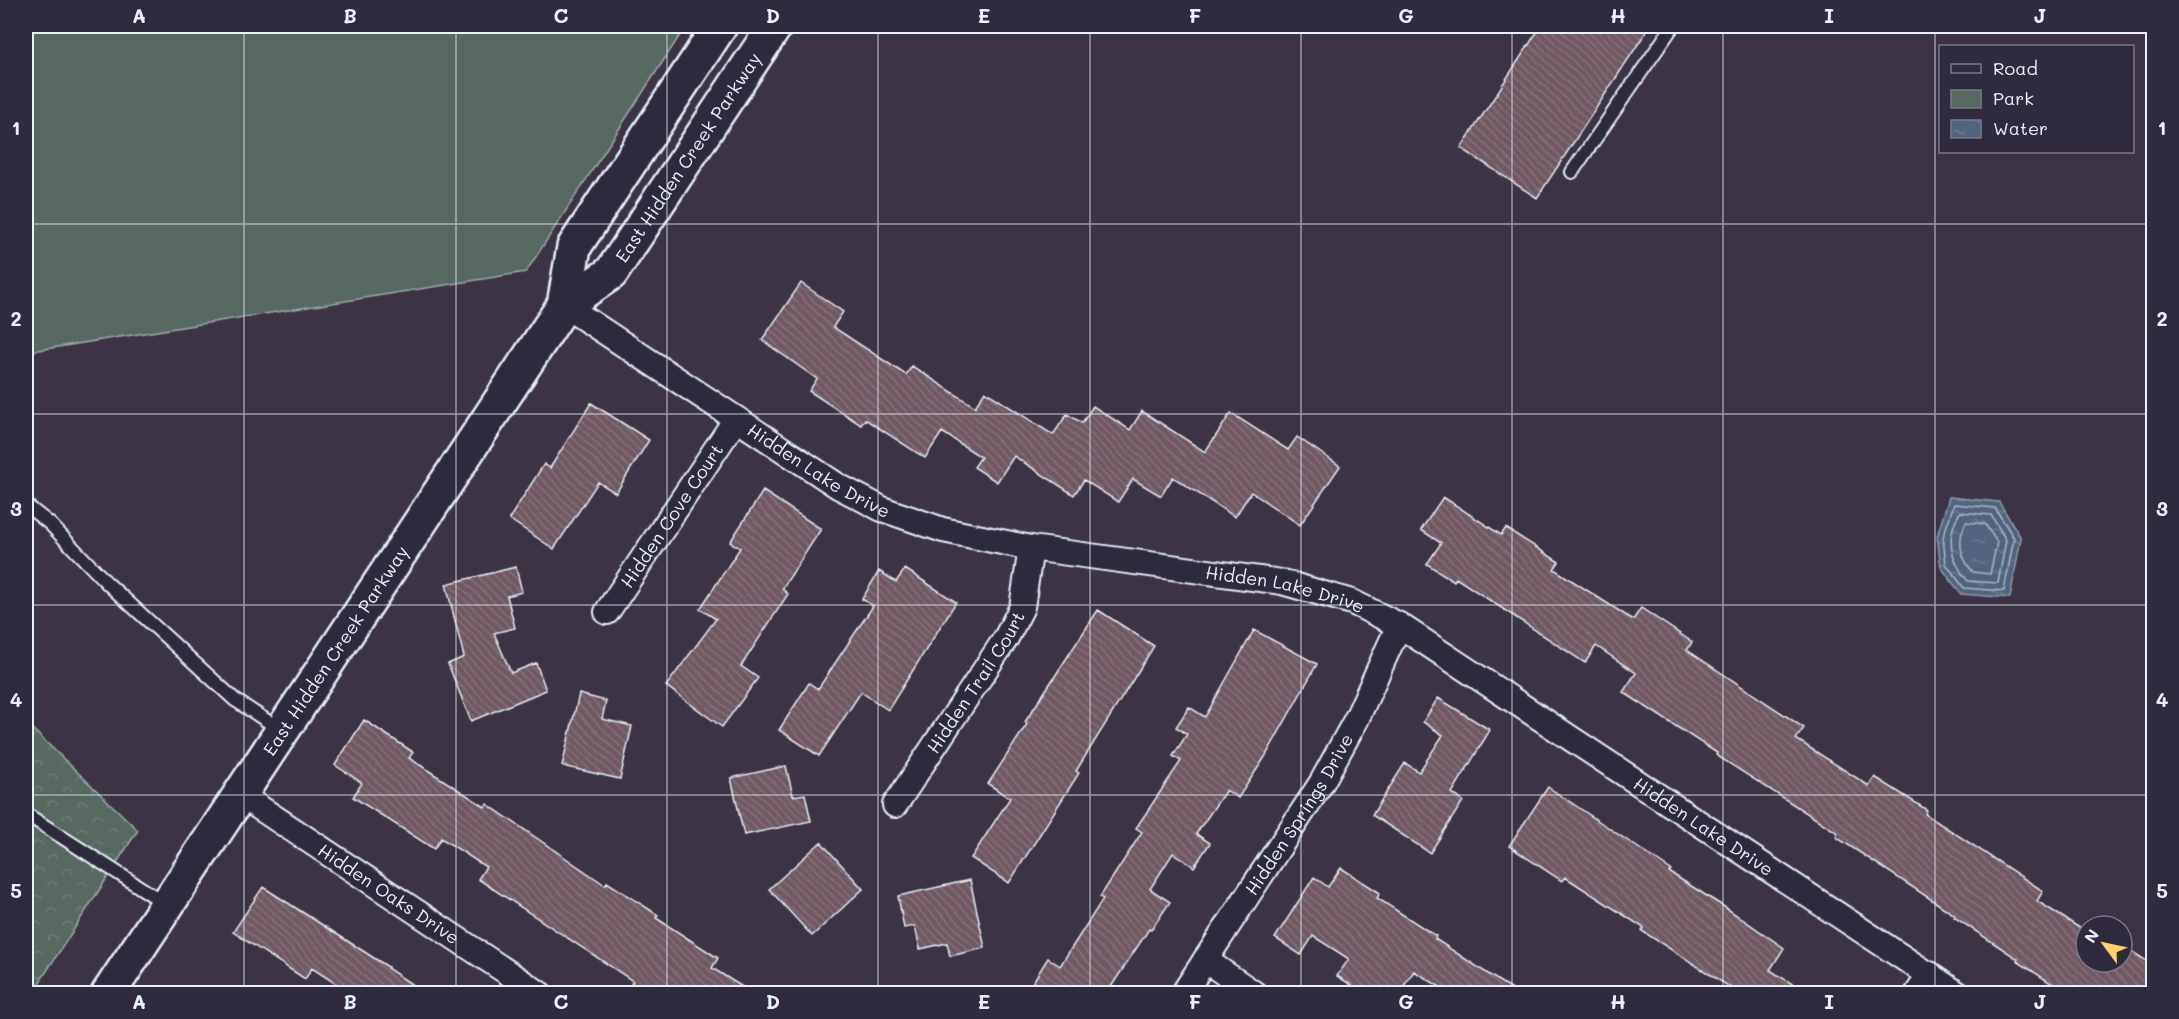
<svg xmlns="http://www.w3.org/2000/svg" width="2179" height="1019" viewBox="0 0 2179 1019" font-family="Mali,sans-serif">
  <defs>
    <pattern id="forest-crowns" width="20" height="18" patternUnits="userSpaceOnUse" patternTransform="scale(1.5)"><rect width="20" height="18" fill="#566860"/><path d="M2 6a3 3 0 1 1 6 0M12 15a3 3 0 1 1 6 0" fill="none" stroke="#6e7e78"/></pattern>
    <pattern id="water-ripples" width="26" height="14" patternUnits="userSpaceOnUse" patternTransform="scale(1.5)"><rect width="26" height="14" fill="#52647d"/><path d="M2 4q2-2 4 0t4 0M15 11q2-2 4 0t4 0" fill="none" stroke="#6b7b90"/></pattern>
    <pattern id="building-back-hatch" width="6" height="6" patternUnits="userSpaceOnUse" patternTransform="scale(1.5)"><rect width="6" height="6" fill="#705962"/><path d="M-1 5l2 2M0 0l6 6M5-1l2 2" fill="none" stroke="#847179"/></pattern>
  </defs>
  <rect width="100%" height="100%" fill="#3c3344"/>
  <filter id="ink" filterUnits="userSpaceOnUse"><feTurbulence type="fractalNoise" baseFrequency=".0167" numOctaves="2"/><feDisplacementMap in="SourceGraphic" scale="12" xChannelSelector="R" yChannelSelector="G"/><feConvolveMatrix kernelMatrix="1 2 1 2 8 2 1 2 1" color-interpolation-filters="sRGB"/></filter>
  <g filter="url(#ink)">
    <path fill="#566860" stroke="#9facac" stroke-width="1.5" d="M26,26H686L526,272L26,352Z"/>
    <path fill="url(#forest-crowns)" stroke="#9facac" stroke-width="1.5" d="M26,723L138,830L32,994L26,993Z"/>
    <path fill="url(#water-ripples)" stroke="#8e9cae" stroke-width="1.5" d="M1949,497L1999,502L2021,538L2010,598L1961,594L1941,567L1937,536Z"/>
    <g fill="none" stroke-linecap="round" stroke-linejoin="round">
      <path stroke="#acb9c7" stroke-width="1.5" d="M1954,504L1995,508L2014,538L2004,591L1964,588L1946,564L1943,537Z
        M1960,512L1991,515L2006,540L1998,583L1968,581C1950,560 1945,537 1960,512Z
        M1966,522L1985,524L1997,542L1990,574L1973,572C1960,557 1957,540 1966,522Z"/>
    </g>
    <path fill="url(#building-back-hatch)" stroke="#e8f1f8" stroke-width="1.5" d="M1541,26H1650L1537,198L1461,148Z
      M801,283L843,312L833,327L906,375L912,366L975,407L985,391L1053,435L1067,414L1082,423L1093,406L1130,430L1142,411L1205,452L1231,413L1288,450L1297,437L1340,466L1300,525L1251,492L1235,517L1173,477L1161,496L1133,479L1118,502L1084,480L1074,495L1014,456L997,482L974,467L981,457L942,432L925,458L865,419L861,425L809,391L817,379L762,340Z
      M591,403L649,440L616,493L598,482L554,549L509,519L544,464L550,468Z
      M763,491L821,529L782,589L788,594L741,666L758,678L722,727L666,686L716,619L700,609L740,548L730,542Z
      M1443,497L1501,535L1506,528L1559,562L1554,569L1633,620L1641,608L1692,642L1687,650L1804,728L1796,739L1869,786L1875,777L1927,810L1925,814L2043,891L2037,901L2086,932V962H2122V945L2154,966V993H2066L2017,961L2018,959L1954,917L1955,915L1836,837L1838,833L1716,755L1717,753L1623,692L1636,673L1596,646L1585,663L1456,578L1454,581L1427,564L1441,543L1421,530Z
      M516,567L522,592L507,596L515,628L494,633L511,673L536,663L546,690L471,721L448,664L464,657L446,584Z
      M905,569L956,602L888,710L861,692L819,756L779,730L809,683L818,689L873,606L862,599L879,571L896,582Z
      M1098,610L1154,646L1076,771L1079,773L1009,883L971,858L1010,798L988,784L1027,724L1025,722Z
      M1254,630L1317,664L1265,757L1238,798L1226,790L1196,834L1210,843L1194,867L1173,853L1150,889L1170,902L1151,930L1149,929L1107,993H1026L1048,958L1060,966L1103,899L1100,897L1142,832L1136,828L1181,761L1173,756L1187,734L1176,727L1189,707L1205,717Z
      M579,694L606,701L602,719L632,726L620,779L562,766Z
      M1438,698L1490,730L1452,793L1463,801L1430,853L1372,815L1405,763L1419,772L1443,735L1423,722Z
      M364,720L413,752L409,758L485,807L487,804L605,885L607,882L658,915L656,918L718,958L712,968L752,993H648L631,983L633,981L478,879L486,867L441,838L434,849L353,797L362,783L335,765Z
      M786,766L793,796L805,794L811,821L744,835L731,778Z
      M1548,787L1671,870L1669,872L1729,910L1784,948L1770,970L1807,993H1739L1642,931L1644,928L1565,877L1562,881L1509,846Z
      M821,842L863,889L812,936L769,889Z
      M1341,868L1380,893L1377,898L1436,936L1435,939L1517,993H1450L1414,971L1399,993H1364L1337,976L1349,959L1313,936L1301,955L1275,938L1314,877L1328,887Z
      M970,880L985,948L950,956L947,943L920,949L915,926L904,928L898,896Z
      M263,887L388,967L387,968L425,993H350L312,968L305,979L233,932Z"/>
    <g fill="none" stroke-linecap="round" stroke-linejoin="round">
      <defs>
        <path id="lane" d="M1572,172L1673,26
          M26,505L50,524L107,583L235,700L281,730
          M26,814L166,904"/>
        <g id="street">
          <path id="s1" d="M564,305L838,486L882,509L943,530L1031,548L1282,582L1352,602L1399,625L1958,994"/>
          <path id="s2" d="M607,612L736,419"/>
          <path id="s3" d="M239,794L540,994"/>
          <path id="s4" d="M895,805L1006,638L1022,607L1031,548"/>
          <path d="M1205,960L1255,994"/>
          <path id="s5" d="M1183,994L1322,782L1357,718L1399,625"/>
          <path d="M1917,994L1930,974"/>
        </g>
        <g id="secondary">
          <path d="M564,305L574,247L720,26"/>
          <path id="s6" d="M108,994L564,305L611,273L775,26"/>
        </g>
      </defs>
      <use href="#lane" stroke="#e8f1f8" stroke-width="16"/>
      <use href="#street" stroke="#e8f1f8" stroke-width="28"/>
      <use href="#secondary" stroke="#e8f1f8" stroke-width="38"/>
      <use href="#lane" stroke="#2f2a3d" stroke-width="12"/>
      <use href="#street" stroke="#2f2a3d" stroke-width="24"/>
      <use href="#secondary" stroke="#2f2a3d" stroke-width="33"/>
    </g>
  </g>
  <path fill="none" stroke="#e8f1f8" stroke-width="1.5" stroke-opacity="0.55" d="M244,26V994M456,26V994M667,26V994M878,26V994M1090,26V994M1301,26V994M1512,26V994M1723,26V994M1935,26V994M26,224H2154M26,414H2154M26,605H2154M26,795H2154"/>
  <g text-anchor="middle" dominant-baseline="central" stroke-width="4.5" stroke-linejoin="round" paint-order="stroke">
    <g font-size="18" fill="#e8f1f8" stroke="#2f2a3d">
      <text stroke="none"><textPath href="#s6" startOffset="1022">East Hidden Creek Parkway</textPath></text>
      <text stroke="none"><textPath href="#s1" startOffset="304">Hidden Lake Drive</textPath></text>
      <text stroke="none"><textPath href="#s2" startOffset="116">Hidden Cove Court</textPath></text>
      <text stroke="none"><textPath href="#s1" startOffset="790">Hidden Lake Drive</textPath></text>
      <text stroke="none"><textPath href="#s6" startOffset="412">East Hidden Creek Parkway</textPath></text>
      <text stroke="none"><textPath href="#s4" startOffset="147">Hidden Trail Court</textPath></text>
      <text stroke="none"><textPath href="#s5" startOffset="214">Hidden Springs Drive</textPath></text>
      <text stroke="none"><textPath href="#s1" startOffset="1276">Hidden Lake Drive</textPath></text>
      <text stroke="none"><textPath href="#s3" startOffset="180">Hidden Oaks Drive</textPath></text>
    </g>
  </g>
  <rect width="2179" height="1019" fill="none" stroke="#2f2a3d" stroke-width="66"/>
  <rect x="1939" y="45" width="195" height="108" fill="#2f2a3d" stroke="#797a88" stroke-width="1.5"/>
  <rect x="1951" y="64" width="30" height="9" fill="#2f2a3d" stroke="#797a88" stroke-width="1.5"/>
  <text x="1993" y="75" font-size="18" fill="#e8f1f8">Road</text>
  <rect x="1951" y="90" width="30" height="18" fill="#566860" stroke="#797a88" stroke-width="1.5"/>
  <text x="1993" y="105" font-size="18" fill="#e8f1f8">Park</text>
  <rect x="1951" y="120" width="30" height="18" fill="url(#water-ripples)" stroke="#797a88" stroke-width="1.5"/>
  <text x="1993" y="135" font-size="18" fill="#e8f1f8">Water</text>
  <g transform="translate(2104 944) rotate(303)"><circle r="28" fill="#2f2a3d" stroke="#797a88" stroke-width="1.5"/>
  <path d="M0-4.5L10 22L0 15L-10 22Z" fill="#ffd166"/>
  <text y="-9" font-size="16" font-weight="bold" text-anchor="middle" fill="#e8f1f8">N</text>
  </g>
  <rect x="33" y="33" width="2113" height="953" fill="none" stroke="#e8f1f8" stroke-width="2"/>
  <g font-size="20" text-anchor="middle" font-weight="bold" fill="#e8f1f8">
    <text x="139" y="23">A</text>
    <text x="350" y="23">B</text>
    <text x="561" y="23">C</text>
    <text x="773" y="23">D</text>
    <text x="984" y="23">E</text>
    <text x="1195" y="23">F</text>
    <text x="1406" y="23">G</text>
    <text x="1618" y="23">H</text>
    <text x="1829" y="23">I</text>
    <text x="2040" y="23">J</text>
    <text x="16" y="135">1</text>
    <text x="2162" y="135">1</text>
    <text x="16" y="326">2</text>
    <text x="2162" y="326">2</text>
    <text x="16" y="516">3</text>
    <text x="2162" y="516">3</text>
    <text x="16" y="707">4</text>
    <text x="2162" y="707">4</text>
    <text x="16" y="898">5</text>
    <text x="2162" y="898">5</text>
    <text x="139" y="1009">A</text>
    <text x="350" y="1009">B</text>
    <text x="561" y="1009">C</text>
    <text x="773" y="1009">D</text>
    <text x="984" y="1009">E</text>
    <text x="1195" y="1009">F</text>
    <text x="1406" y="1009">G</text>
    <text x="1618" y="1009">H</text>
    <text x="1829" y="1009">I</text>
    <text x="2040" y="1009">J</text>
  </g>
</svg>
